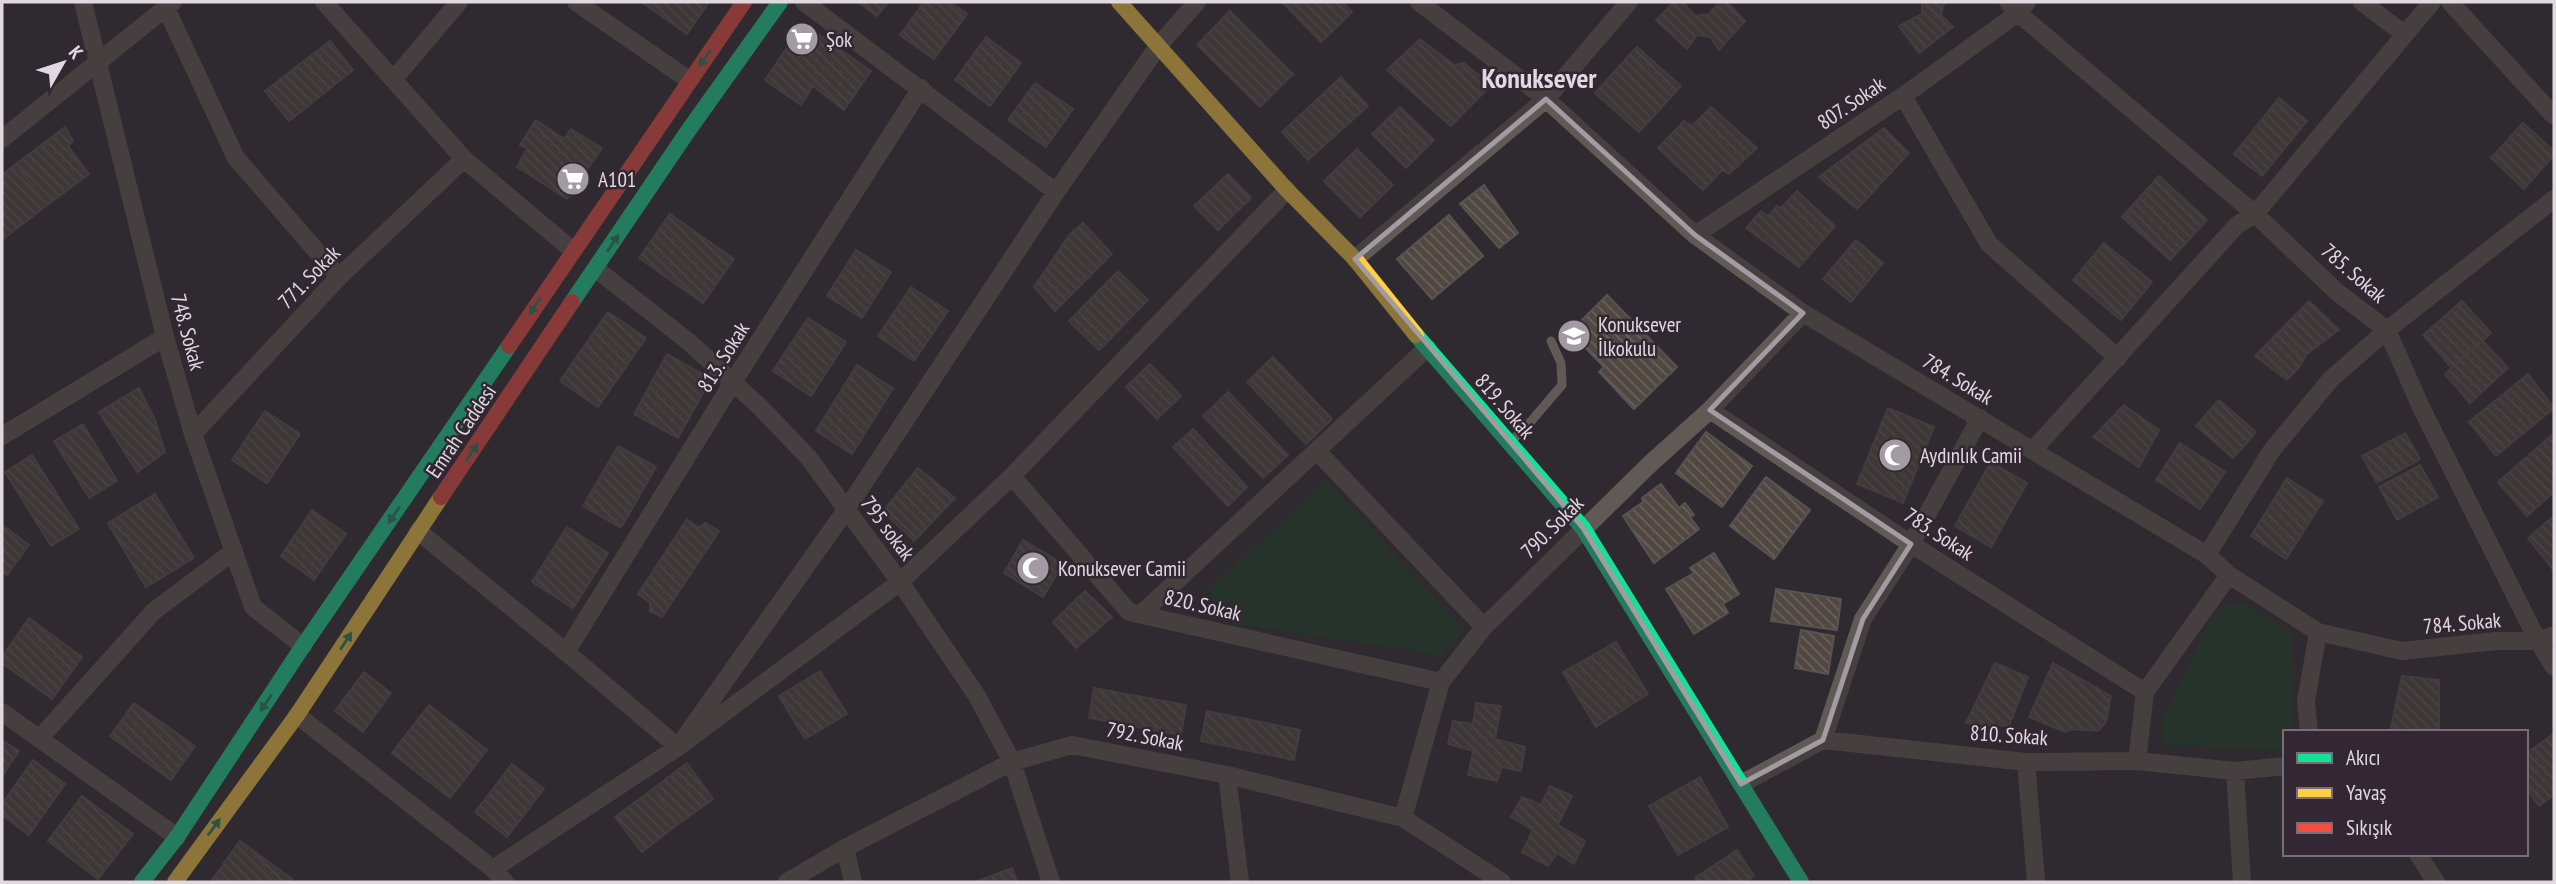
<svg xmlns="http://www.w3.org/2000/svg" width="2556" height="884" viewBox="0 0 2556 884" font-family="'PT Sans Narrow',sans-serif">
  <defs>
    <pattern id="building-back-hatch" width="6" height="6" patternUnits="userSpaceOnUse" patternTransform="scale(1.75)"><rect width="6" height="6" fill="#504741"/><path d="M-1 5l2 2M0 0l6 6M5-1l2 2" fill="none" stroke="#69615c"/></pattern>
  </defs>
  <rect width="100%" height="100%" fill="#2f2a2f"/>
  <path fill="#193e25" d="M1327,481L1465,631L1441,655L1223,622L1208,589Z
    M2242,602L2291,633L2294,732H2285V746L2281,750L2165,745L2161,725L2207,624L2226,605Z"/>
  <path fill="url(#building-back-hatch)" stroke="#575353" stroke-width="2" d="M645,2H709L687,34L644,4Z
    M858,2H888L877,16Z
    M924,2H950L967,14L934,59L900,35Z
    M1282,2H1342L1352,12L1321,42Z
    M1674,2H1683L1695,16L1709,14L1720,2H1727L1745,21L1719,50L1710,37L1697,35L1687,49L1656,20Z
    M1922,2H1947L1944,4L1941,15L1953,27L1919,53L1899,26L1922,14Z
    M1230,11L1293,74L1260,107L1197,45Z
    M803,24L871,71L844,110L813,86L801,105L765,80Z
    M986,37L1021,63L990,106L955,80Z
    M1420,39L1454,65L1464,63L1491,85L1451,126L1387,70Z
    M330,41L353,70L289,121L265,91Z
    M1637,47L1681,86L1639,132L1595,93Z
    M1341,77L1368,106L1308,160L1282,132Z
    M1035,83L1073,109L1046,147L1008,120Z
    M2279,98L2307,121L2262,176L2234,154Z
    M1400,107L1434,140L1406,168L1372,134Z
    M1711,107L1757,148L1729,174L1722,170L1703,190L1658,148L1684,121L1692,126Z
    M536,120L564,139L571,129L602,148L567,199L517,167L527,149L520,145Z
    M2523,123L2554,151V155L2524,189L2491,158Z
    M65,127L73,141L68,146L89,174L47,205L16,164Z
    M1884,128L1909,153L1857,209L1819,177Z
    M1357,149L1393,185L1360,217L1324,181Z
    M16,164L47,205L2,240V175Z
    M1228,174L1251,198L1218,230L1194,206Z
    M2159,176L2207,220L2170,260L2122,217Z
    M1484,185L1518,233L1499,248L1460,204Z
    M1797,191L1835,226L1799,267L1746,228L1761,211L1768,216L1777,206L1781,208Z
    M670,214L734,259L703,303L639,258Z
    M1449,215L1483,256L1432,299L1397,259Z
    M1083,223L1112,254L1055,311L1034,287L1070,234Z
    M1856,240L1883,263L1851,302L1823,279Z
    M2104,243L2152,282L2121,320L2073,280Z
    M856,250L891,272L862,318L827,296Z
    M1118,271L1148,300L1099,350L1069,321Z
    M911,287L948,311L914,361L878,336Z
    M1607,295L1677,367L1634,409L1599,372L1604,367L1570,332Z
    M2309,301L2339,330L2307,354L2298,369L2287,380L2255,356Z
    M2462,301L2491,333L2452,368L2423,335Z
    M608,312L646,338L598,407L560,381Z
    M808,318L846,342L811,396L773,371Z
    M2482,340L2508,368L2470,403L2445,374Z
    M667,354L711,379L678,438L634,414Z
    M1273,357L1332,419L1306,444L1247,382Z
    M1150,364L1181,396L1157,419L1126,387Z
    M857,365L893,388L852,454L816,431Z
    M2528,374L2554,408L2496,456L2469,422Z
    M139,388L155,420L165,452L137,472L99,412Z
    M1228,392L1288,455L1263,478L1203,416Z
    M2219,400L2256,432L2233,458L2196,426Z
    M2124,405L2159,430L2139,467L2093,437Z
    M1888,408L1934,427L1903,503L1857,484Z
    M265,411L300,434L267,483L232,460Z
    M83,424L117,481L89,498L54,441Z
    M1193,429L1247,487L1228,506L1173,447Z
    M1706,432L1752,466L1722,507L1676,473Z
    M2405,433L2420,459L2377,483L2362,456Z
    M2554,433V492L2527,516L2498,482Z
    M2180,443L2225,472L2200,509L2156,480Z
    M618,446L656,467L621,528L583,506Z
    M32,455L79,529L51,546L5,472Z
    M1991,462L2027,483L1991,547L1955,526Z
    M2420,465L2438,497L2397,520L2379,487Z
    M918,468L955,498L914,541L889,517L885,509Z
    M1766,477L1810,510L1774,559L1730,526Z
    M2287,478L2323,501L2286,559L2251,536Z
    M1661,484L1679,508L1685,503L1694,515L1690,517L1699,529L1654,563L1623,516L1643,502L1642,498Z
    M155,494L194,558L146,587L108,523Z
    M312,510L346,534L314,580L281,556Z
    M2554,516V571L2528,538Z
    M687,519L699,528L705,523L719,531L662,617L650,611V603L638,594Z
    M2,525L29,545L7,575L2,572Z
    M567,527L608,553L573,608L532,582Z
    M1023,540L1063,564L1043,597L1004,573Z
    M1714,553L1739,594L1723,604L1728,613L1694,634L1666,589L1694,573L1690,568Z
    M1776,589L1841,599L1837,630L1771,621Z
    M1085,591L1112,617L1076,648L1053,622Z
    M29,618L82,657L52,699L2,663V657Z
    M1801,630L1834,636L1828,674L1795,668Z
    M1616,642L1648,694L1596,727L1563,672Z
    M1995,663L2028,677L2009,726L1966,723Z
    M2053,663L2111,696L2106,722L2098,731L2072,729L2065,732L2029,717Z
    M820,671L847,714L805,739L779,696Z
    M364,672L391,693L363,732L335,711Z
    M2402,676L2439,680V728L2430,732H2390Z
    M1094,688L1186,705L1181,735L1089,718Z
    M134,703L195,746L171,780L110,736Z
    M1476,703L1501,706L1495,739L1525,747L1521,771L1502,767L1497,781L1468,775L1473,751L1448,744L1453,721L1473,724Z
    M429,705L487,750L450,798L392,753Z
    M1207,711L1300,730L1294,760L1201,741Z
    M2554,734V795L2539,806L2526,788V753Z
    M2,740L19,751L2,776Z
    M33,760L65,784L29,835L2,815V804Z
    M687,763L713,799L678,824L653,789Z
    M512,764L544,789L507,837L475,812Z
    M1700,777L1728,827L1678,855L1649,806Z
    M1550,786L1572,796L1558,825L1585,841L1574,864L1557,853L1548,866L1522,852L1533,830L1511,817L1522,797L1541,805Z
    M653,789L678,824L642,852L615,817Z
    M82,796L133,834L98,879L48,841Z
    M240,841L292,879L290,882H215L212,880Z
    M1737,850L1754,876L1745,882H1698L1695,878Z
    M1012,868L1017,882H975Z"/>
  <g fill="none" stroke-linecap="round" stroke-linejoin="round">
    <path stroke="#5f5a55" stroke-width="9" d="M1511,441L1527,426L1562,385L1561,363L1551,341"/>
    <path stroke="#5f5a55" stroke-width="18" d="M83,2L165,337L193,434L253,607L303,646
      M324,2L464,159L572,250
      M576,2L689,80
      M804,2L1056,192
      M1419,2L1546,99L1695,235L1803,313L2207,555L2229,575L2318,632L2402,651L2496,641H2538L2554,635
      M2008,2L2018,13L2255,214L2337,292L2387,330L2420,405L2538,641L2554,667
      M2362,2L2404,34
      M2450,2L2554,116
      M166,8L236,158L339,277
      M393,80L459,2
      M1903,96L1989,244L2118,358
      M2,139L173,2
      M1695,235L1903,96L2018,13L2027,2
      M1355,259L1546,99L1629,2
      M596,269L689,342L759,406L808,457L900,582L977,696L1012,762L1051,882
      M1710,410L1911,544L2145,692
      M193,434L339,277L464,159
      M2,436L165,337
      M2033,450L2237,225L2255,214L2432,2
      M1317,451L1484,627
      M1012,476L1129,612L1441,682
      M418,531L566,652L678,747L900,582L1012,476L1287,190
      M2207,555L2272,450L2331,379L2387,330L2554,199
      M1141,614L1427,348
      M566,652L733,382L921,88
      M2,712L177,837
      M297,715L493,869L505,882
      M2309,732L2306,701L2318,632
      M39,739L154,611L234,551
      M1823,740L1863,619L1911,544L1980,418
      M2137,761L2145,692L2229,575
      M2026,762L2036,882
      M2235,771L2242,882
      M1227,775L1240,882
      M1741,784L1823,740L2026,762L2137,761L2235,771L2285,766
      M1403,818L1441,682L1484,627L1650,464L1710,410L1803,313
      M845,848L853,882
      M2418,854L2436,882
      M493,869L678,747L846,510L1056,192L1159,45L1197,2
      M787,882L845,848L1012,762L1072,745L1227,775L1403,818L1502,882"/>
    <path stroke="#16e098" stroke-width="16" d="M572,302L688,131L780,2
      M1416,335L1583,528L1801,882
      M142,882L177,837L303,646L509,346"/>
    <path stroke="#ffcf43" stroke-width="16" d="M1119,2L1287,190L1355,259L1416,335
      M175,882L297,715L441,497"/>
    <path stroke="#f24e42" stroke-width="16" d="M509,346L744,2
      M441,497L572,302"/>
  </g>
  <defs><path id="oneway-solid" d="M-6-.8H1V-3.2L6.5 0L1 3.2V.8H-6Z" transform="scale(1.75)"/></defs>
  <g fill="#248465">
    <use href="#oneway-solid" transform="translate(705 58) rotate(125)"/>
    <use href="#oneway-solid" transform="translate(613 243) rotate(-56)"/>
    <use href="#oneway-solid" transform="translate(535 306) rotate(124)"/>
    <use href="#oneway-solid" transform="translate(472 452) rotate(-56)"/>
    <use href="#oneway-solid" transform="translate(394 515) rotate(124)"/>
    <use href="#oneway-solid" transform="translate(346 641) rotate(-57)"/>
    <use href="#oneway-solid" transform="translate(266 703) rotate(124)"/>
    <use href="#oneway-solid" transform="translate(214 827) rotate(-54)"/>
  </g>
  <path d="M0 0H2556V884H0ZM1546,99L1695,235L1803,313L1710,410L1911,544L1863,619L1823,740L1741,784L1583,528L1355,259Z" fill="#2f2a2f" fill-opacity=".55" fill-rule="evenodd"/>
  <path fill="none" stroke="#a29ca2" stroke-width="5" stroke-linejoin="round" d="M1546,99L1695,235L1803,313L1710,410L1911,544L1863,619L1823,740L1741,784L1583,528L1355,259Z"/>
  <defs>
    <symbol id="supermarket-disc" viewBox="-11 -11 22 22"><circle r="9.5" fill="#a29ca2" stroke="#322732"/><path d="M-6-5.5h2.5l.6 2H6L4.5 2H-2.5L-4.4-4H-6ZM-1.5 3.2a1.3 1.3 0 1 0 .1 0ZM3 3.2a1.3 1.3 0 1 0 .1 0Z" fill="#fff"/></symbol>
    <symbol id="school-disc" viewBox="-11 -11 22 22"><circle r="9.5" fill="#a29ca2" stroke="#322732"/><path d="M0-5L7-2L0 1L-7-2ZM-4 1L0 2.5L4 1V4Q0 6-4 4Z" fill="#fff"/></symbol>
    <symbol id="mosque-disc" viewBox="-11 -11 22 22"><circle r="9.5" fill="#a29ca2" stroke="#322732"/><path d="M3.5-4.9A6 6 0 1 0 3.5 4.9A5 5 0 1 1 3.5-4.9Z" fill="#fff"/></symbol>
  </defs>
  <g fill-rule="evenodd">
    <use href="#supermarket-disc" x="783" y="20" width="38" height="38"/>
    <use href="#supermarket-disc" x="554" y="160" width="38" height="38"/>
    <use href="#school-disc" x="1555" y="317" width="38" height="38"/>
    <use href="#mosque-disc" x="1876" y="436" width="38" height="38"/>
    <use href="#mosque-disc" x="1014" y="549" width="38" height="38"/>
  </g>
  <g text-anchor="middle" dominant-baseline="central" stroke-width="5" stroke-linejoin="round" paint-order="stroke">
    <g font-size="21" fill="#e0d9e0" stroke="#322732" text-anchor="start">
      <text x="826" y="39">Şok</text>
      <text x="598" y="179">A101</text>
      <text x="1598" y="324">Konuksever<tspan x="1598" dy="24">İlkokulu</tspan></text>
      <text x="1920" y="455">Aydınlık Camii</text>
      <text x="1058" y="568">Konuksever Camii</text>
    </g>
    <g font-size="21" fill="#e0d9e0" stroke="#322732">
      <text transform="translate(1851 103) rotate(-34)">807. Sokak</text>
      <text transform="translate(2354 273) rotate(41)">785. Sokak</text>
      <text transform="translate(309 277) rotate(-46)">771. Sokak</text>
      <text transform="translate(188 332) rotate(75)">748. Sokak</text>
      <text transform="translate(723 357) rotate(-58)">813. Sokak</text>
      <text transform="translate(1958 379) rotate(31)">784. Sokak</text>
      <text transform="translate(1505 406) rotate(49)">819. Sokak</text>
      <text transform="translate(461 431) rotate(-56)">Emrah Caddesi</text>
      <text transform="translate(1552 527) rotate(-45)">790. Sokak</text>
      <text transform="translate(888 528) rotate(53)">795 sokak</text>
      <text transform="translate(1939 534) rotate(33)">783. Sokak</text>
      <text transform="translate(1203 605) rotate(13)">820. Sokak</text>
      <text transform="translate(2462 623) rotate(-5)">784. Sokak</text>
      <text transform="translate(2009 735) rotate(4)">810. Sokak</text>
      <text transform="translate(1145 736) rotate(11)">792. Sokak</text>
    </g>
    <g font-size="28" font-weight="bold" fill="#e0d9e0" stroke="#322732">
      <text x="1539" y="77">Konuksever</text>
    </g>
  </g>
  <rect width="2556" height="884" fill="none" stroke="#e0d9e0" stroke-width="7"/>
  <rect x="2283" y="730" width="245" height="126" fill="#322732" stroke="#786e78" stroke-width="2"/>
  <rect x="2297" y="753" width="35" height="10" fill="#16e098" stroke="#786e78" stroke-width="2"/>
  <text x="2346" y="765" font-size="21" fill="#e0d9e0">Akıcı</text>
  <rect x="2297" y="788" width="35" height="10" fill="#ffcf43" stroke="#786e78" stroke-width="2"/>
  <text x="2346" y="800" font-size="21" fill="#e0d9e0">Yavaş</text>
  <rect x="2297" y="823" width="35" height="10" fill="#f24e42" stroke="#786e78" stroke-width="2"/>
  <text x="2346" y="835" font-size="21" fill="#e0d9e0">Sıkışık</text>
  <g transform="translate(63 63) rotate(51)" stroke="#322732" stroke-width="5" paint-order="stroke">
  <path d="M0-5L12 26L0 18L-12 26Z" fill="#e0d9e0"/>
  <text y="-10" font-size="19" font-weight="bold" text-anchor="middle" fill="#e0d9e0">K</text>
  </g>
</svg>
